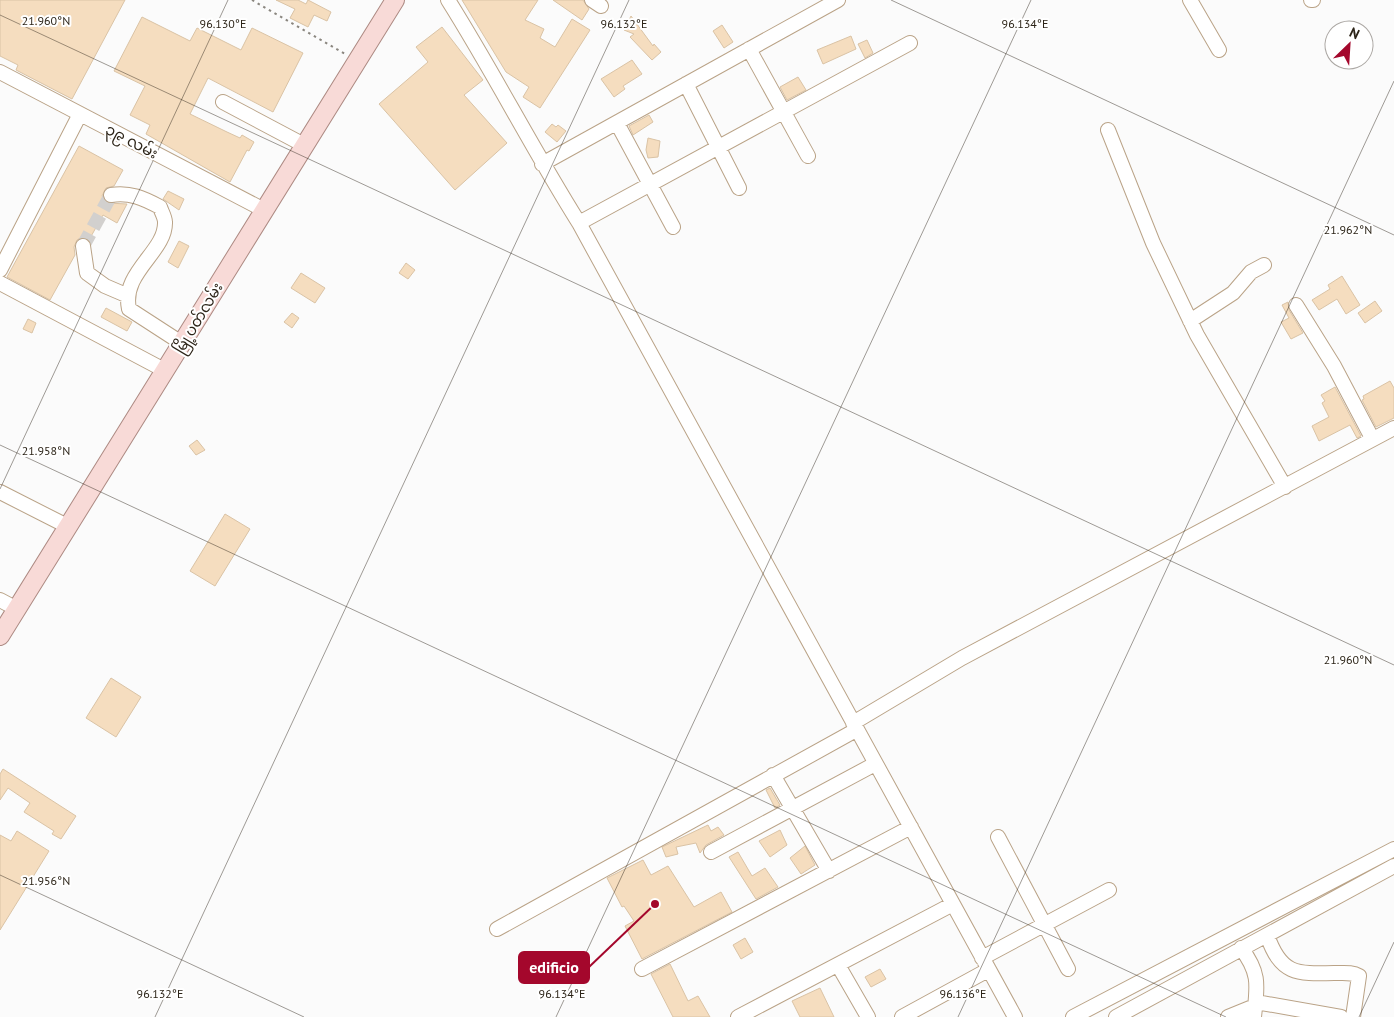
<svg xmlns="http://www.w3.org/2000/svg" width="1394" height="1017" viewBox="0 0 1394 1017" font-family="'PT Sans','Noto Sans Myanmar',sans-serif">
  <rect width="100%" height="100%" fill="#fbfbfb"/>
  <path fill="#f5ddbf" stroke="#dac3a5" d="M0,0H125L72,99L16,70L18,65L0,56Z
    M276,0H298L306,4L308,0L331,12L327,21L314,15L308,27L290,18L295,9Z
    M462,0H538L525,20L544,29L540,38L555,47L572,19L590,30L540,108L523,97L529,87L506,72Z
    M553,0H583L589,9L582,20Z
    M631,16L653,46L654,44L661,52L652,60L630,37L634,34L624,30Z
    M142,17L190,41L197,28L241,50L252,28L303,53L273,112L208,78L190,114L227,132L240,138L242,135L254,142L249,151L247,150L230,182L146,134L150,125L130,115L145,86L114,71Z
    M722,25L733,42L724,48L713,31Z
    M442,27L483,80L464,95L507,143L455,190L379,104L428,62L416,47Z
    M851,36L856,49L823,64L817,50Z
    M867,40L873,53L865,58L858,44Z
    M632,60L642,74L623,86L625,89L614,97L601,79Z
    M798,77L806,90L787,100L780,87Z
    M649,115L653,122L633,135L629,126Z
    M552,124L556,127L558,125L566,131L557,142L545,132Z
    M648,138L660,141L658,157L648,158L646,150Z
    M79,146L123,170L114,186L106,188L102,196L108,203L127,204L117,223L103,215L89,240L82,237L77,240L74,247L75,255L50,300L7,277Z
    M168,191L184,199L179,210L163,199Z
    M179,241L189,246L178,268L168,262Z
    M406,263L415,270L408,279L399,273Z
    M301,273L325,288L315,303L291,288Z
    M1342,276L1360,305L1346,314L1337,299L1319,310L1312,300L1330,289L1328,285Z
    M1375,301L1382,311L1365,323L1358,313Z
    M1288,302L1289,310L1303,333L1291,339L1281,322L1289,318L1282,305Z
    M106,308L132,322L127,331L101,317Z
    M292,313L299,318L292,328L284,322Z
    M28,319L36,323L32,333L23,329Z
    M1390,381L1394,388V418L1376,427L1362,400L1364,399L1363,396Z
    M1335,387L1361,436L1357,438L1350,425L1319,441L1312,426L1329,417L1322,403L1325,401L1321,395Z
    M197,440L205,450L196,455L189,446Z
    M225,514L250,529L215,586L190,571Z
    M111,678L141,697L116,737L86,718Z
    M3,769L76,816L61,839L52,834L54,831L24,812L30,803L8,788L0,800V774Z
    M770,788L780,805L775,808L766,790Z
    M708,825L711,831L718,827L724,835L706,845L700,853L696,843L676,847L678,854L666,857L662,847Z
    M780,830L787,845L770,857L759,841Z
    M17,831L49,851L0,930V835L11,841Z
    M805,846L815,865L801,874L790,858Z
    M738,852L752,876L765,868L778,887L756,899L729,857Z
    M643,860L651,875L668,866L694,907L721,892L732,912L642,959L625,926L634,921L624,906L622,907L607,878Z
    M745,938L753,952L741,959L733,945Z
    M670,964L688,1001L698,996L710,1017H673L651,974Z
    M880,969L886,979L871,987L865,977Z
    M820,988L834,1017H800L792,1001Z"/>
  <g fill="none" stroke-linecap="round" stroke-linejoin="round">
    <path stroke="#d2d0ce" stroke-width="14" stroke-dasharray="14 7" stroke-linecap="butt" d="M83,246L111,195"/>
    <defs>
      <path id="minor" d="M448,0C494,73 533,150 579,223L1015,1017
        M592,0L601,6
        M1190,0L1219,50
        M1311,0H1313
        M749,49L808,156
        M0,72L264,210
        M686,84L739,188
        M223,102L304,145
        M617,123L673,227
        M1108,130L1153,243L1197,335L1285,487
        M542,164L838,0
        M111,195C130,192 143,198 160,207C161,211 165,217 165,222C166,252 121,272 129,309L183,344
        M579,223L910,43
        M83,246L87,273L105,286L126,295
        M0,270L80,114
        M0,283L166,371
        M1296,305L1334,366L1372,438
        M1190,321L1233,293L1251,272L1264,265
        M0,492L69,527
        M0,600L17,609
        M853,723L962,658L1394,428
        M773,775L829,871
        M998,837L1068,969
        M711,852L875,764
        M497,929L856,730
        M1267,935C1281,975 1296,974 1336,973C1345,973 1352,972 1359,976L1353,1017
        M1241,948C1261,974 1257,987 1254,1017
        M982,958L1109,890
        M838,965L868,1017
        M642,969L911,827
        M1256,1002L1341,1017
        M738,1017L953,904
        M902,1017L988,970
        M1073,1017L1394,849
        M1116,1017L1394,866
        M1228,1017L1255,1006"/>
      <path id="major" d="M0,636L395,0"/>
    </defs>
    <use href="#minor" stroke="#baa387" stroke-width="16"/>
    <use href="#major" stroke="#ad8a83" stroke-width="20"/>
    <path stroke="#8a867f" stroke-width="2" stroke-dasharray="2.5 4" stroke-linecap="butt" d="M252,0L345,54"/>
    <use href="#minor" stroke="#fff" stroke-width="14"/>
    <use href="#major" stroke="#f8dad7" stroke-width="18"/>
  </g>
  <path fill="none" stroke="#2c2418" stroke-width="1" stroke-opacity="0.45" d="M891,0L1394,235M0,15L1394,665M0,445L1226,1017M0,489L228,0M0,875L304,1017M155,1017L629,0M556,1017L1031,0M958,1017L1394,81M1359,1017L1394,942"/>
  <g text-anchor="middle" dominant-baseline="central" stroke-width="4" stroke-linejoin="round" paint-order="stroke">
    <g font-size="15" fill="#2c2418" stroke="#fff">
      <text transform="translate(132 141) rotate(28)">၃၉ လမ်း</text>
      <text transform="translate(198 318) rotate(-59)">မြို့ပတ်လမ်း</text>
    </g>
  </g>
  <g font-size="12" text-anchor="middle" fill="#2c2418" stroke="#fff" stroke-width="4" stroke-linejoin="round" paint-order="stroke">
    <text x="46" y="25">21.960°N</text>
    <text x="223" y="28">96.130°E</text>
    <text x="624" y="28">96.132°E</text>
    <text x="1025" y="28">96.134°E</text>
    <text x="1348" y="234">21.962°N</text>
    <text x="46" y="455">21.958°N</text>
    <text x="1348" y="664">21.960°N</text>
    <text x="46" y="885">21.956°N</text>
    <text x="160" y="998">96.132°E</text>
    <text x="562" y="998">96.134°E</text>
    <text x="963" y="998">96.136°E</text>
  </g>
  <path fill="none" stroke="#a4072c" stroke-width="2" d="M655 904L589 967"/>
  <circle fill="#a4072c" stroke="#fff" stroke-width="2" cx="655" cy="904" r="5"/>
  <rect fill="#a4072c" stroke="#a4072c" stroke-width="2" x="519" y="952" width="70" height="31" rx="5"/>
  <g font-size="16" text-anchor="middle" font-weight="bold" fill="#fff">
    <text x="554" y="973">edificio</text>
  </g>
  <g transform="translate(1349 45) rotate(25)"><circle r="24" fill="#ffffff" stroke="#aba7a3"/>
  <path d="M0-4L9 19L0 12L-9 19Z" fill="#a4072c"/>
  <text y="-8" font-size="14" font-weight="bold" text-anchor="middle" fill="#2c2418">N</text>
  </g>
</svg>
